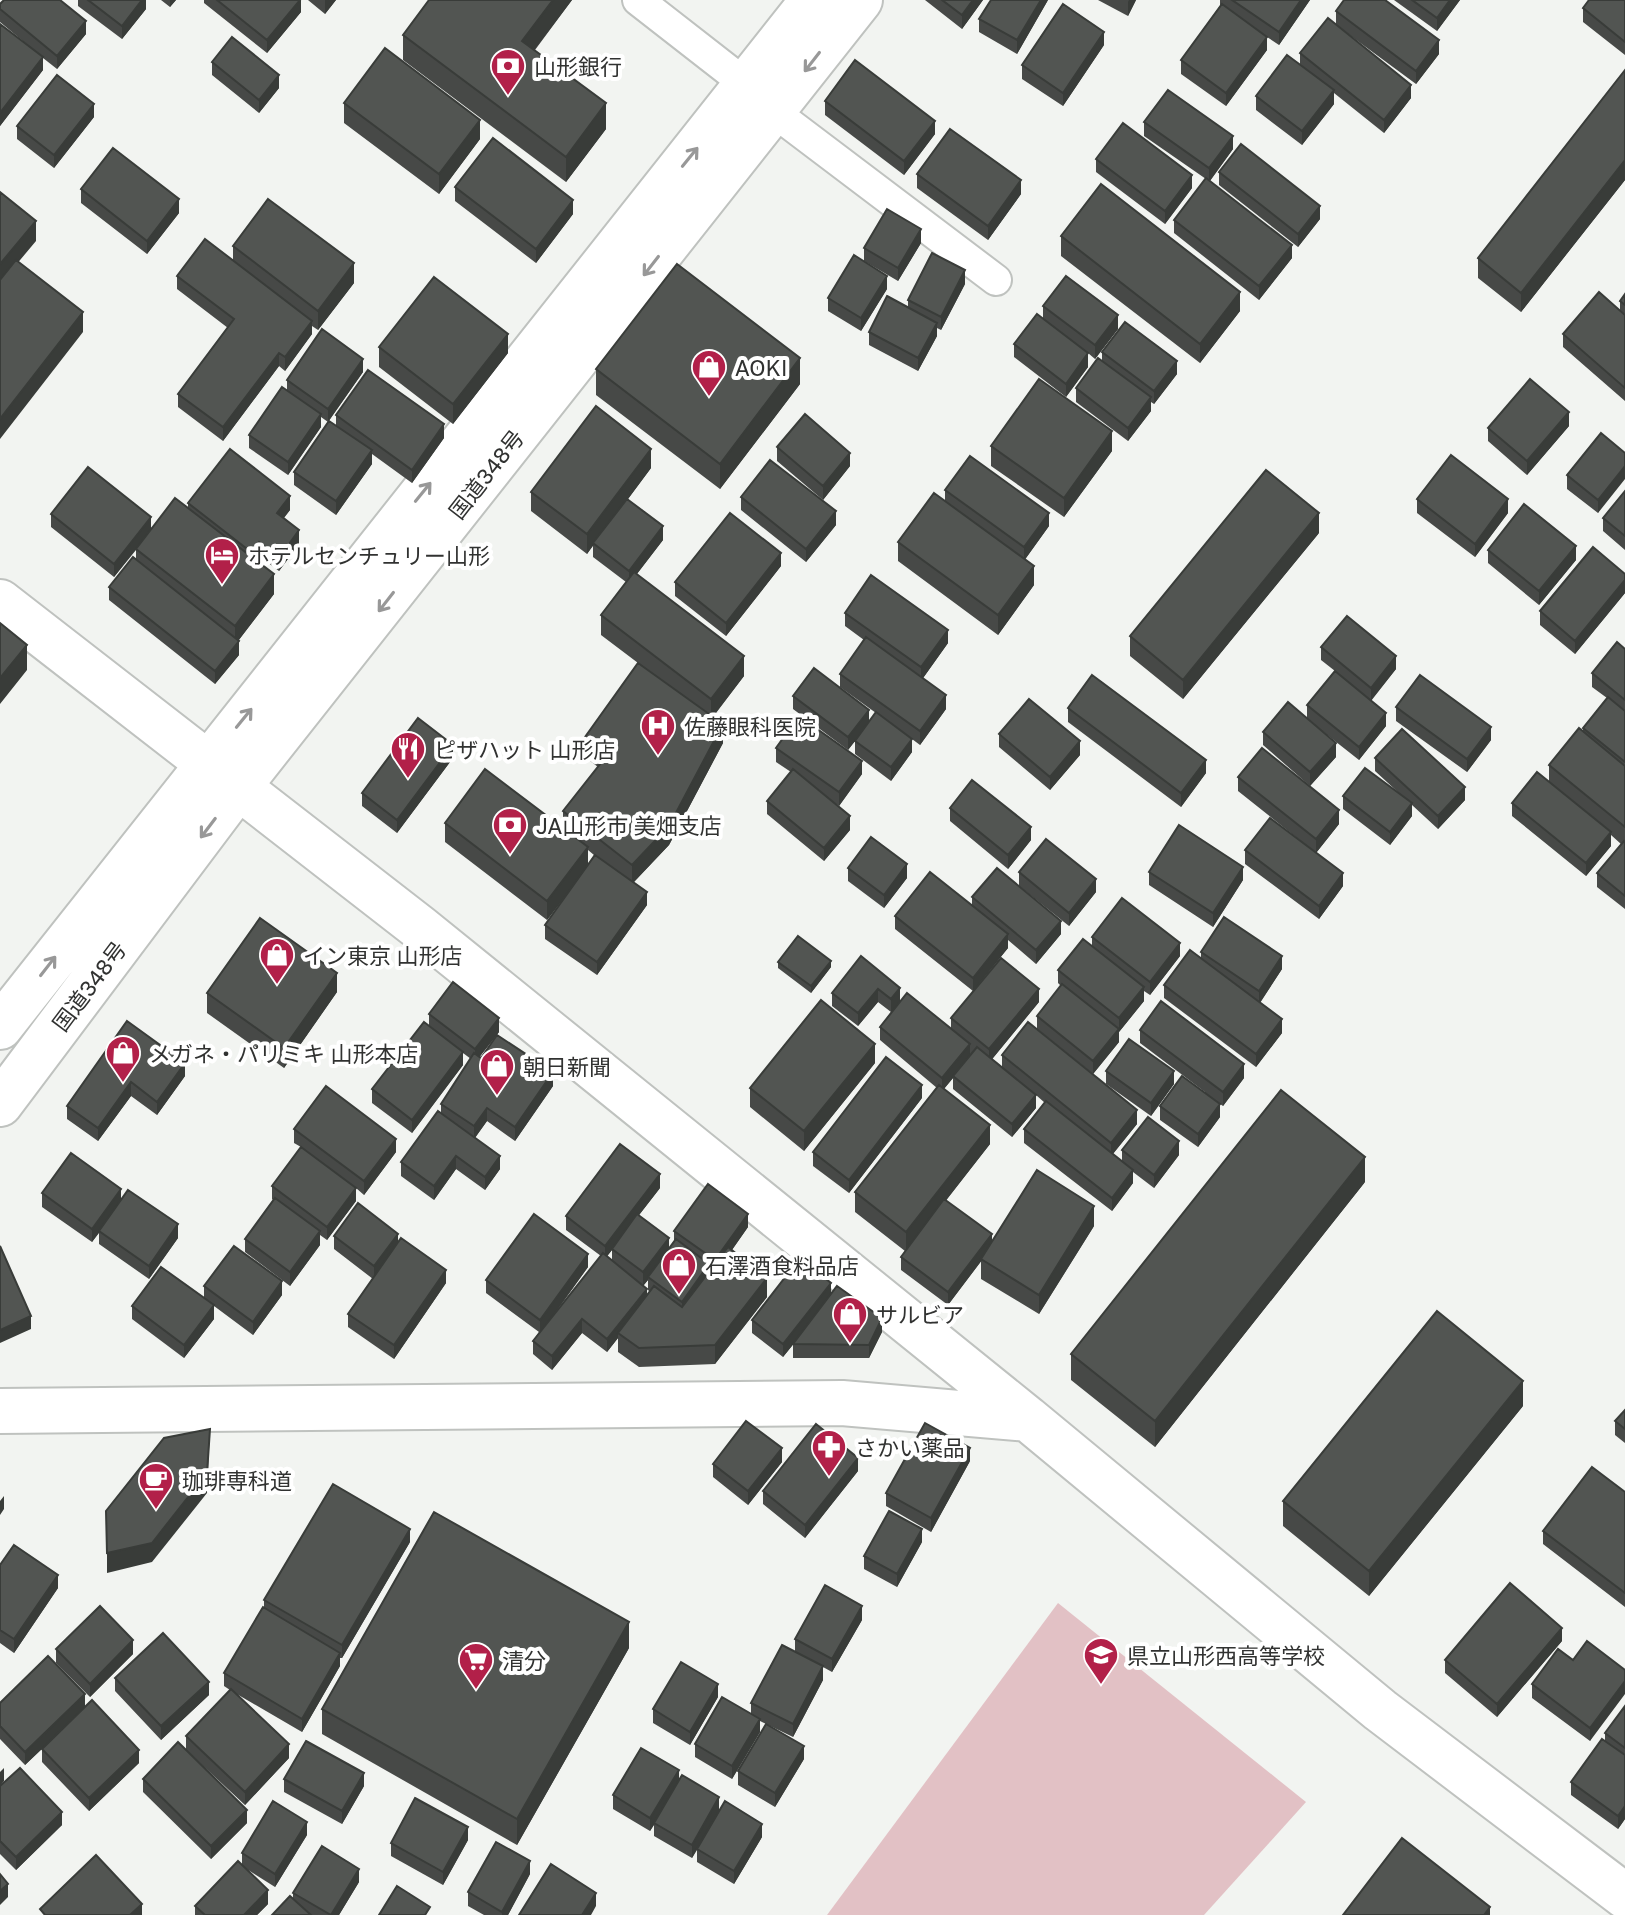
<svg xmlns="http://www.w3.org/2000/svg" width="1625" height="1915" viewBox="0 0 1625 1915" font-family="'Golos Text','Noto Sans JP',sans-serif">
  <rect width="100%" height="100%" fill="#f2f4f1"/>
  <path fill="#e2c1c5" d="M1058,1603L1306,1802L1204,1915H827Z"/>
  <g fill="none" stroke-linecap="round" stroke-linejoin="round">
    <defs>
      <path id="street" d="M638,0L747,85
        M774,112L996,280"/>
      <path id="secondary" d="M0,602L420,928L1028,1419
        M0,1411L842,1403L1028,1419L1380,1710L1625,1896"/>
      <path id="highway" d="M0,1027L813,0
        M0,1104L239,786L860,0"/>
    </defs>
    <use href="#street" stroke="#bfc2bf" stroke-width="34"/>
    <use href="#secondary" stroke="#bfc2bf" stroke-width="48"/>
    <use href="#highway" stroke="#bfc2bf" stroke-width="48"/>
    <use href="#street" stroke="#fff" stroke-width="30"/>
    <use href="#secondary" stroke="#fff" stroke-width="44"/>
    <use href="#highway" stroke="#fff" stroke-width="44"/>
  </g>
  <path fill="#474947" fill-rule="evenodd" d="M78,0H146V9L122,39L78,6Z
    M161,0H176L170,7Z
    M204,0H301V12L267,53L204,3Z
    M308,0H336L325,14Z
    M429,0H572L535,50L606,129L566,182L403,60V35Z
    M925,0H983L962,29Z
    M1048,0L1017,54L979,32V19Z
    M1098,0H1136L1128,16Z
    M1220,0H1310L1279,45L1267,37V50L1226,106L1181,74V60L1220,6Z
    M1394,0H1460L1437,31Z
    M1625,0V55L1583,22V8Z
    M0,4L86,34L57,69L43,58V70L0,126V24L29,46L0,22Z
    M1336,11L1439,54L1416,84L1336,25Z
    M1104,45L1063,106L1022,79V65Z
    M1300,53L1411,98L1384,133L1334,93V104L1302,145L1256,110V96L1300,65Z
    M212,62L279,88L259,113L212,75Z
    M1625,70V180L1521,312L1478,278V258Z
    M825,101L935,134L904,175L825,115Z
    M344,103L480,139L439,194L344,123Z
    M94,117L54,168L17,139V126Z
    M1144,122L1233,149L1210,181L1292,258L1259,300L1174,233V220L1206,179L1144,136Z
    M1096,159L1192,188L1165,224L1096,172Z
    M1219,172L1320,219L1298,247L1219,185Z
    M917,174L1021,194L988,240L917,188Z
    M455,187L573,214L536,263L455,201Z
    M81,189L179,213L147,254L81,203Z
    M1061,236L1240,311L1200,363L1061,256Z
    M921,243L898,281L864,261V248Z
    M233,246L354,283L318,330L312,326V334L285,371L279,366L223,441L178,407V394L228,328L177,289V276L233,261Z
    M965,284L941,330L937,328V336L918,371L869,345V332L908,307V300Z
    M887,289L861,331L828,311V298Z
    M1625,294V401L1563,347V334L1620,310V301Z
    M1043,306L1118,329L1095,359L1088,353V367L1066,397L1014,357V344L1043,319Z
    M379,347L508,353L453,424L379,367Z
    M1102,352L1177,374L1154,404L1151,402V411L1128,441L1076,402V388L1102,361Z
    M596,369L800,384L720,489L596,395Z
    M363,372L328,422L321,417V427L288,475L249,448V435L287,390V380Z
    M336,415L444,438L412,483L372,454V464L336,515L294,485V472L336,425Z
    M1569,426L1527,475L1488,441V428Z
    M991,446L1112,451L1064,517L991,466Z
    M777,447L850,466L823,500L777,461Z
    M1625,453L1598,513L1567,489V475Z
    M651,468L628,499L663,540L637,574L744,676L713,717L723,743L669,845L634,882L647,905L597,975L545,939V925L568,892L547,920L445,842V823L563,828V811L598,767L585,757V737L642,666L601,635V615L626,582L593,557V545L587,554L531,511V492ZM588,850L594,855L588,865Z
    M945,490L1049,526L1025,559L1034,585L998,635L898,561V542L945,501Z
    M1625,491V550L1603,531V518Z
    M741,497L836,525L806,562L741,510Z
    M1417,499L1508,513L1475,557L1417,513Z
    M188,503L290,510L284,518L299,544L279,571L259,556L255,560L274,594L238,641L239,655L215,684L109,600V587L136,560V550L114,577L51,527V514L151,528L188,507Z
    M1319,533L1183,699L1130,656V636Z
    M1488,550L1576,560L1539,605L1488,563Z
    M781,566L726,636L675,596V582Z
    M1625,574V593L1575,654L1540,625V611Z
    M845,613L948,643L923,678L946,709L920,745L912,739V752L891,781L855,754V741L848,750L793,709V696L869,722L876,713L840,687V674L864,640L845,626Z
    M1321,647L1396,669L1371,700L1386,726L1359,760L1307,719V705L1335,671L1321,660Z
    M1625,649V909L1597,887V873L1621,844L1611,835V846L1586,876L1512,816V803L1549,782V765L1583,732V728L1607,698L1592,687V673Z
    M1396,707L1491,740L1467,772L1396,721Z
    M1068,708L1206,773L1181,807L1068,722Z
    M1263,732L1336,757L1310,786L1263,745Z
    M999,734L1080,755L1050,790L999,747Z
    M776,748L862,774L839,806L832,801L850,830L824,861L767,814V801L791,772L776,762Z
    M453,758L397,833L362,806V793Z
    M1375,758L1465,800L1438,829L1412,805V816L1390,845L1343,809V796L1400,794L1375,771Z
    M1238,777L1339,824L1316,853L1238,791Z
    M950,808L1031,840L1008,869L950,821Z
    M1245,850L1343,886L1319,919L1245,864Z
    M848,868L907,878L884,908L848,881Z
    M1019,872L1096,892L1069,926L1019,886Z
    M1149,872L1243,880L1213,927L1149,885Z
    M972,897L1061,934L1036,964L1008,940V948L973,991L895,929V916L972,906Z
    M1092,937L1180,956L1150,995L1144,991V1001L1119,1032V1042L1093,1074L1037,1029V1016L1061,986L1058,983V970L1092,946Z
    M1201,952L1282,969L1260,1003L1282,1033L1256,1067L1164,998V985L1201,958Z
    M861,956L900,1001L951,1029V1018L1039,1002L992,1059L1002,1067V1055L1137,1124L1113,1154L1122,1161V1150L1179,1155L1154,1188L1133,1172V1183L1112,1211L1024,1143V1129L1045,1103L1036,1095V1108L1012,1137L953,1089V1078L944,1089L990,1144L946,1200L992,1243L1094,1226L1039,1314L981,1279V1261L948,1305L901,1270V1257L905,1251L855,1212V1192L937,1088L880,1040V1027L891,1012L878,1002L858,1026L832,1006V993Z
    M778,962L831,967L811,993L778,968Z
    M337,992L284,1068L207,1013V993Z
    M429,1014L499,1032L479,1057L553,1086L515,1141L487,1121L475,1138L500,1169L485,1190L456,1169L434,1200L401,1176V1162L441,1112V1104L471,1059L463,1053V1065L412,1133L372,1103V1089L429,1026Z
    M127,1021L185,1076L157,1115L131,1096L98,1141L67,1119V1106Z
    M1140,1030L1244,1078L1223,1106L1220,1104V1117L1198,1147L1160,1120V1106L1205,1092L1140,1043Z
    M875,1063L804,1151L750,1107V1088Z
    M1106,1071L1174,1084L1151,1116L1106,1084Z
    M922,1098L849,1193L813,1166V1152Z
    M294,1129L396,1152L364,1195L356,1188V1201L327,1240L320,1235V1245L290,1286L245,1252V1239L273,1200L272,1199V1186L301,1147L294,1143Z
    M1365,1182L1155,1447L1071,1380V1354Z
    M660,1188L639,1215L669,1249L674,1241V1231L748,1227L732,1250L767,1297L715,1364L639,1367L618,1352V1338L607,1352L582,1333L552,1370L533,1354V1341L539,1332L486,1293V1280L588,1267L556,1312L601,1256L566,1230V1216ZM612,1250V1260L607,1256ZM648,1280V1290L650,1292L647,1295L643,1286Z
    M42,1193L121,1199L178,1238L149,1279L99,1244V1233L92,1242L42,1207Z
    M334,1236L398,1243L446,1283L394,1359L348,1327V1314L373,1279L334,1249Z
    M204,1286L282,1295L253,1335L214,1306V1319L184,1358L132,1319V1306L204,1299Z
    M831,1294L882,1332L869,1358H793V1344L800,1336L783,1357L752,1333V1320Z
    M1523,1406L1369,1596L1283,1526V1501Z
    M1625,1410V1443L1615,1435V1421Z
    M970,1461L931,1532L886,1506V1493Z
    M782,1462L748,1505L713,1477V1464Z
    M858,1471L805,1538L763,1504V1491Z
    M1625,1492V1607L1543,1544V1531Z
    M410,1542L342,1658H340V1666L302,1732L235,1693L289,1758L245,1805L186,1750L247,1823L211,1859L143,1792V1779L186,1750V1736L230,1690L224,1686V1673L264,1608V1600Z
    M922,1542L897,1587L864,1569V1556Z
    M0,1565L58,1588L14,1653L0,1643Z
    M862,1620L832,1672L823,1667V1680L793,1737L760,1721V1732L732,1779L695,1757V1744L751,1713V1703L795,1652V1639Z
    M1562,1641L1497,1717L1445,1673V1660Z
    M629,1648L517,1845L322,1734V1709Z
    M56,1649L133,1654L90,1697L56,1663Z
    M1625,1670L1590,1741L1532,1698V1684Z
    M115,1678L209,1695L161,1740L115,1691Z
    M718,1697L690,1745L653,1723V1709Z
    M0,1703L85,1707L139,1763L89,1811L42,1762V1749L25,1765L0,1739Z
    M1625,1706V1819L1618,1829L1571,1795V1782L1605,1740V1733Z
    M804,1759L775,1807L738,1785V1771Z
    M284,1779L364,1786L342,1824L284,1792Z
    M679,1781L719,1810L762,1837L734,1884L697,1862V1850L692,1858L654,1836V1825L650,1831L613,1809V1795Z
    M0,1786L62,1825L16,1870L0,1854Z
    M307,1835L275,1887L245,1868L268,1904L257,1915H195V1906L242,1865V1853Z
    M468,1840L443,1885L391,1856V1843Z
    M530,1874L508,1915H484L468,1906V1892Z
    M359,1882L339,1915H272L293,1899V1893Z"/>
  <path fill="#393c39" d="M142,0H146V9L122,39V26Z
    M170,0H176L170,7Z
    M300,0H301V12L267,53V40Z
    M325,0H336L325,14Z
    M553,0H572L522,66V41Z
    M973,0H983L962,29V15Z
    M1041,0H1048L1017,54V40Z
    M1129,0H1136L1128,16V2Z
    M1301,0H1310L1279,45V32Z
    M1450,0H1460L1437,31V18Z
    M86,21V34L57,69V56Z
    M1104,32V45L1063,106V93Z
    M1267,37V50L1226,106V93Z
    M1439,40V54L1416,84V71Z
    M43,57V70L0,126V113Z
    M279,75V88L259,113V100Z
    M1411,85V98L1384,133V120Z
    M1334,90V104L1302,145V131Z
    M606,103V129L566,182V157Z
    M94,104V117L54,168V155Z
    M480,120V139L439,194V174Z
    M935,121V134L904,175V161Z
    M1233,136V149L1209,182V168Z
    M1625,160V180L1521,312V293Z
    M1192,175V188L1165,224V211Z
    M1021,180V194L988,240V226Z
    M179,199V213L147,254V241Z
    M573,200V214L536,263V249Z
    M1320,206V219L1298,247V234Z
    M36,221V241L0,284V264Z
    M921,229V243L898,281V268Z
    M1292,245V258L1259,300V286Z
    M354,263V283L318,330V311Z
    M965,270V284L941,330V317Z
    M887,276V289L861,331V318Z
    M1240,292V311L1200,363V344Z
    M83,312V332L0,439V419Z
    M1118,315V329L1095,359V345Z
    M312,321V334L285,371V357Z
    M937,323V336L918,371V358Z
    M508,334V353L453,424V404Z
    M279,353V366L223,441V427Z
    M1088,353V367L1066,397V384Z
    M800,358V384L720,489V464Z
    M363,359V372L328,422V409Z
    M1177,361V374L1154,404V391Z
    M1151,397V411L1128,441V428Z
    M1569,412V426L1527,475V461Z
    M321,414V427L288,475V462Z
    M444,424V438L412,483V470Z
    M1112,431V451L1064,517V498Z
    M651,449V468L587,554V534Z
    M372,450V464L336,515V501Z
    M850,453V466L823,500V486Z
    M1625,466V479L1598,513V500Z
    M290,496V510L277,526V513Z
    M1508,499V513L1475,557V544Z
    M836,511V525L806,562V549Z
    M1049,513V526L1024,561V547Z
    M1319,513V533L1183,699V680Z
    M151,517V530L114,577V564Z
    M663,526V540L629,584V571Z
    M299,530V544L279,571V558Z
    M259,542V556L251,566V552Z
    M1576,546V560L1539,605V591Z
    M781,553V566L726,636V623Z
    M1034,566V585L998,635V615Z
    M274,574V594L235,645V626Z
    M1625,580V593L1575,654V641Z
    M948,630V643L921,681V667Z
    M239,641V655L215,684V671Z
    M27,645V670L0,704V678Z
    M744,656V676L711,719V699Z
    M1396,656V669L1371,701V688Z
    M946,695V709L920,745V731Z
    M869,710V723L848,750V737Z
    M1386,713V726L1359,760V747Z
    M723,724V743L669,845L632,884V865Z
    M1491,727V740L1467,772V759Z
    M912,739V752L891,781V767Z
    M1080,741V755L1050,790V777Z
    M1336,743V757L1310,786V772Z
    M453,745V758L397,833V820Z
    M1206,760V773L1181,807V793Z
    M862,761V774L839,806V792Z
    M1465,787V800L1438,829V816Z
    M1412,803V816L1390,845V832Z
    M1339,810V824L1316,853V839Z
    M850,816V830L824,861V848Z
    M1031,827V840L1008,869V855Z
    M1611,832V846L1586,876V863Z
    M588,847V867L547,920V901Z
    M907,864V878L884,908V895Z
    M1243,867V880L1213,927V913Z
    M1343,873V886L1319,919V906Z
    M1096,879V892L1069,926V913Z
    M647,892V905L597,975V962Z
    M1061,921V934L1036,964V950Z
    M1008,934V948L973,991V978Z
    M1180,943V956L1150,995V982Z
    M1282,956V969L1259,1004V991Z
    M831,961V967L811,993V986Z
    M337,973V992L284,1068V1048Z
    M1144,987V1001L1119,1032V1018Z
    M900,988V1001L891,1013V999Z
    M878,989V1002L858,1026V1013Z
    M1039,989V1002L989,1063V1049Z
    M499,1018V1032L475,1063V1049Z
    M1282,1019V1033L1256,1067V1054Z
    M1119,1029V1042L1093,1074V1061Z
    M875,1044V1063L804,1151V1131Z
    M970,1044V1057L953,1076V1078L942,1091V1078Z
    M463,1052V1065L412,1133V1120Z
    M185,1063V1076L157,1115V1102Z
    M1244,1064V1078L1223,1106V1092Z
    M1174,1071V1084L1151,1116V1103Z
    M553,1072V1086L515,1141V1127Z
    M131,1082V1096L98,1141V1128Z
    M922,1085V1098L849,1193V1180Z
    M1036,1095V1108L1012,1137V1124Z
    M1220,1104V1117L1198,1147V1134Z
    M487,1108V1121L474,1139V1126Z
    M1137,1110V1124L1111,1156V1143Z
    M990,1125V1144L906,1252V1232Z
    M396,1139V1152L364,1195V1181Z
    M1179,1141V1155L1154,1188V1175Z
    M456,1156V1169L434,1200V1186Z
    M500,1156V1169L485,1190V1177Z
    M1365,1157V1182L1155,1447V1421Z
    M1133,1170V1183L1112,1211V1198Z
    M660,1174V1188L605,1259V1246Z
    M356,1188V1201L327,1240V1227Z
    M121,1189V1202L92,1242V1229Z
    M1094,1206V1226L1039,1314V1295Z
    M748,1214V1227L715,1274V1260Z
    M178,1224V1238L149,1279V1266Z
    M320,1231V1245L290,1286V1272Z
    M398,1234V1247L374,1279V1266Z
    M992,1234V1247L948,1305V1292Z
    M669,1238V1251L648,1277V1280L643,1286V1272Z
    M588,1254V1267L540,1333V1320Z
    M709,1264V1278L682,1315V1302Z
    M446,1270V1283L394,1359V1345Z
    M767,1278V1297L715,1364V1345Z
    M282,1281V1295L253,1335V1322Z
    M831,1283V1297L783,1357V1344Z
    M647,1289V1303L618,1333V1338L607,1352V1339Z
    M214,1305V1319L184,1358V1345Z
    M31,1316V1329L0,1343V1330Z
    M882,1318V1332L869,1358V1345Z
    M582,1319V1333L552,1370V1356Z
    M1523,1381V1406L1369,1596V1571Z
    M210,1429L207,1493L152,1562L107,1573V1553Z
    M782,1448V1462L748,1505V1491Z
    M970,1448V1461L931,1532V1518Z
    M858,1458V1471L805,1538V1525Z
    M4,1496V1509L0,1515V1501Z
    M410,1529V1542L342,1658V1645Z
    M922,1529V1542L897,1587V1574Z
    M58,1575V1588L14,1653V1639Z
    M862,1606V1620L832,1672V1659Z
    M629,1622V1648L517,1845V1819Z
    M1562,1628V1641L1497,1717V1704Z
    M133,1640V1654L90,1697V1684Z
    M340,1653V1666L302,1732V1719Z
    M823,1666V1680L793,1737V1724Z
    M1625,1681V1694L1590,1741V1728Z
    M209,1682V1695L161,1740V1726Z
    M718,1684V1697L690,1745V1732Z
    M85,1694V1707L25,1765V1752Z
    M760,1719V1732L732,1779V1766Z
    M289,1744V1758L245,1805V1792Z
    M804,1746V1759L775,1807V1793Z
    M139,1750V1763L89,1811V1798Z
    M4,1768V1781L0,1786V1772Z
    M679,1770V1784L650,1831V1818Z
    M364,1773V1786L342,1824V1811Z
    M719,1797V1810L692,1858V1845Z
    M1625,1806V1819L1618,1829V1816Z
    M247,1810V1823L211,1859V1846Z
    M62,1812V1825L16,1870V1857Z
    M307,1822V1835L275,1887V1874Z
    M762,1824V1837L734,1884V1871Z
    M468,1827V1840L443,1885V1872Z
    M530,1861V1874L508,1915H502V1912Z
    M359,1869V1882L339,1915H331Z
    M8,1884V1897L0,1905V1891Z
    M268,1890V1904L257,1915H244Z
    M596,1893V1906L591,1915H582Z
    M142,1904V1915H130Z
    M1490,1907V1915H1484Z"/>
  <path fill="#525552" stroke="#393c39" stroke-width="2" d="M4,0H60L86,21L57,56L0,9V4Z
    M88,0H142L122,26Z
    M217,0H300L267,40Z
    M429,0H553L522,41L606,103L566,157L403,35Z
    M942,0H973L962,15Z
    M991,0H1041L1017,40L979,19Z
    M1232,0H1301L1279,32Z
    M1344,0H1385L1439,40L1416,71L1336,11Z
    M1412,0H1450L1437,18Z
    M1589,0H1625V42L1583,8Z
    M1063,4L1104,32L1063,93L1022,65Z
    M1222,4L1267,37L1226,93L1181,60Z
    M1328,18L1411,85L1384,120L1300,53Z
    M0,24L43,57L0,113Z
    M232,37L279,75L259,100L212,62Z
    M385,48L480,120L439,174L344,103Z
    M1287,55L1334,90L1302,131L1256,96Z
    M855,60L935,121L904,161L825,101Z
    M1625,70V160L1521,293L1478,258Z
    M57,75L94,104L54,155L17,126Z
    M1168,90L1233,136L1209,168L1144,122Z
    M1123,123L1192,175L1165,211L1096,159Z
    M950,129L1021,180L988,226L917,174Z
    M493,138L573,200L536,249L455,187Z
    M1241,144L1320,206L1298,234L1219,172Z
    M113,148L179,199L147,241L81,189Z
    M1206,178L1292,245L1259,286L1174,220Z
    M1101,184L1240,292L1200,344L1061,236Z
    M0,192L36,221L0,264Z
    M268,199L354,263L318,311L233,246Z
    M887,209L921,229L898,268L864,248Z
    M205,239L312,321L285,357L279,353L223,427L178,394L234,319L177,276Z
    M932,253L965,270L941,317L908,300Z
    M854,255L887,276L861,318L828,298Z
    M16,260L83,312L0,419V280Z
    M677,264L800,358L720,464L596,369Z
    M1066,276L1118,315L1095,345L1043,306Z
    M434,277L508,334L453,404L379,347Z
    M1599,292L1625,315V388L1563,334Z
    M1625,294V305L1620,301Z
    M887,296L937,323L918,358L869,332Z
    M1037,314L1088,353L1066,384L1014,344Z
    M1125,322L1177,361L1154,391L1102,352Z
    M322,329L363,359L328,409L287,380Z
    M1098,358L1151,397L1128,428L1076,388Z
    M368,370L444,424L412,470L336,415Z
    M1039,379L1112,431L1064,498L991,446Z
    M1530,379L1569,412L1527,461L1488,428Z
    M282,387L321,414L288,462L249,435Z
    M596,406L651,449L587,534L531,492Z
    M805,414L850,453L823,486L777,447Z
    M329,421L372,450L336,501L294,472Z
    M1601,433L1625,453V466L1598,500L1567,475Z
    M230,449L290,496L277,513L299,530L279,558L259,542L251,552L188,503Z
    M1451,455L1508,499L1475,544L1417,499Z
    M970,456L1049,513L1024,547L945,490Z
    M770,460L836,511L806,549L741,497Z
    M88,467L151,517L114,564L51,514Z
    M1266,470L1319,513L1183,680L1130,636Z
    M1625,491V536L1603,518Z
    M934,493L1034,566L998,615L898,542Z
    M175,498L274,574L235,626L136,549Z
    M627,499L663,526L629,571L593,543Z
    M1524,504L1576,546L1539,591L1488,550Z
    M730,513L781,553L726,623L675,582Z
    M1593,547L1625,574V580L1575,641L1540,611Z
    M133,557L239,641L215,671L109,587Z
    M634,572L744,656L711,699L601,615Z
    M871,575L948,630L921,667L845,613Z
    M1347,616L1396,656L1371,688L1321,647Z
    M0,623L27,645L0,678Z
    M866,637L946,695L920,731L840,674Z
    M1617,642L1625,649V700L1592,673Z
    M638,663L723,724L669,826L632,865L563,811L608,754L585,737Z
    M814,668L869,710L848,737L793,696Z
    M1335,671L1386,713L1359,747L1307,705Z
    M1092,675L1206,760L1181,793L1068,708Z
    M1420,675L1491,727L1467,759L1396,707Z
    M1608,697L1625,711V762L1583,728Z
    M1029,699L1080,741L1050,777L999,734Z
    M1288,702L1336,743L1310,772L1263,732Z
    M876,712L912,739L891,767L855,741Z
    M799,716L862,761L839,792L776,748Z
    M418,718L453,745L397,820L362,793Z
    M1579,728L1625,766V827L1549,765Z
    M1402,729L1465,787L1438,816L1375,758Z
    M1262,748L1339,810L1316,839L1238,777Z
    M1365,768L1412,803L1390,832L1343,796Z
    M485,769L588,847L547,901L445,823Z
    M793,769L850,816L824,848L767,801Z
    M1537,772L1611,832L1586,863L1512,803Z
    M972,780L1031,827L1008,855L950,808Z
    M1270,818L1343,873L1319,906L1245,850Z
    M1179,825L1243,867L1213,913L1149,872Z
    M871,837L907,864L884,895L848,868Z
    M1046,839L1096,879L1069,913L1019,872Z
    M1624,841L1625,842V896L1597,873Z
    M595,855L647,892L597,962L545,925Z
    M997,868L1061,921L1036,950L972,897Z
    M930,872L1008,934L973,978L895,916Z
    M1122,898L1180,943L1150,982L1092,937Z
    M1224,917L1282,956L1259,991L1201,952Z
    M260,918L337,973L284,1048L207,993Z
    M798,936L831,961L811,986L778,962Z
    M1083,939L1144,987L1119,1018L1058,970Z
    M1190,950L1282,1019L1256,1054L1164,985Z
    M861,956L900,988L891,999L878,989L858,1013L832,993Z
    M1001,958L1039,989L989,1049L951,1018Z
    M453,982L499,1018L475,1049L429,1014Z
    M1062,984L1119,1029L1093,1061L1037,1016Z
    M907,993L970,1044L942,1078L880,1027Z
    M821,1000L875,1044L804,1131L750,1088Z
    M1161,1001L1244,1064L1223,1092L1140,1030Z
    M127,1021L185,1063L157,1102L131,1082L98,1128L67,1106Z
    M424,1022L463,1052L412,1120L372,1089Z
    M1028,1022L1137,1110L1111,1143L1002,1055Z
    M497,1035L553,1072L515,1127L487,1108L474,1126L441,1104L474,1053L481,1058Z
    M1129,1039L1174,1071L1151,1103L1106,1071Z
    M977,1047L1036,1095L1012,1124L953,1076Z
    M886,1057L922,1085L849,1180L813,1152Z
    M1182,1076L1220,1104L1198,1134L1160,1106Z
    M939,1085L990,1125L906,1232L855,1192Z
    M326,1086L396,1139L364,1181L294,1129Z
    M1281,1090L1365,1157L1155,1421L1071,1354Z
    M1046,1101L1133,1170L1112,1198L1024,1129Z
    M438,1111L500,1156L485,1177L456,1156L434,1186L401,1162Z
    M1148,1117L1179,1141L1154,1175L1122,1150Z
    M620,1144L660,1174L605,1246L566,1216Z
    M301,1147L356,1188L327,1227L272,1186Z
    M71,1153L121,1189L92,1229L42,1193Z
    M1037,1170L1094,1206L1039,1295L981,1259Z
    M708,1184L748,1214L715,1260L674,1231Z
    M128,1190L178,1224L149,1266L99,1231Z
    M275,1198L320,1231L290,1272L245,1239Z
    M944,1199L992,1234L948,1292L901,1257Z
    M358,1203L398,1234L374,1266L334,1236Z
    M534,1214L588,1254L540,1320L486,1280Z
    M637,1214L669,1238L643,1272L612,1249Z
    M401,1238L446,1270L394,1345L348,1314Z
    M676,1239L709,1264L682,1302L648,1277Z
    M0,1246L31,1316L0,1330Z
    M234,1246L282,1281L253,1322L204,1286Z
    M728,1247L767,1278L715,1345L639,1348L618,1333L654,1286L682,1307Z
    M603,1253L647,1289L607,1339L582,1319L552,1356L533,1341Z
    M800,1258L831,1283L783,1344L752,1320Z
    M161,1267L214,1305L184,1345L132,1306Z
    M837,1286L882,1318L869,1345L793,1344Z
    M1437,1311L1523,1381L1369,1571L1283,1501Z
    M1625,1410V1429L1615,1421Z
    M746,1421L782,1448L748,1491L713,1464Z
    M925,1423L970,1448L931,1518L886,1493Z
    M816,1424L858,1458L805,1525L763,1491Z
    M210,1429L207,1473L152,1543L107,1553L106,1511L164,1438Z
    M1592,1467L1625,1492V1593L1543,1531Z
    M333,1484L410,1529L342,1645L264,1600Z
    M889,1511L922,1529L897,1574L864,1556Z
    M434,1512L629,1622L517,1819L322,1709Z
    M14,1545L58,1575L14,1639L0,1630V1565Z
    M1510,1583L1562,1628L1497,1704L1445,1660Z
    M825,1585L862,1606L832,1659L795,1639Z
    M100,1606L133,1640L90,1684L56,1649Z
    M263,1607L340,1653L302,1719L224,1673Z
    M163,1633L209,1682L161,1726L115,1678Z
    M1587,1641L1625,1670V1681L1590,1728L1532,1684L1558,1649L1573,1660Z
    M782,1645L823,1666L793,1724L751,1703Z
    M48,1656L85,1694L25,1752L0,1726V1703Z
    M681,1662L718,1684L690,1732L653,1709Z
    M231,1689L289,1744L245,1792L186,1736Z
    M722,1697L760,1719L732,1766L695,1744Z
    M92,1700L139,1750L89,1798L42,1749Z
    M1625,1706V1748L1605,1733Z
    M766,1724L804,1746L775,1793L738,1771Z
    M1602,1739L1625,1755V1806L1618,1816L1571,1782Z
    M306,1741L364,1773L342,1811L284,1779Z
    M178,1742L247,1810L211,1846L143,1779Z
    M641,1748L679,1770L650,1818L613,1795Z
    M20,1768L62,1812L16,1857L0,1841V1786Z
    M682,1775L719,1797L692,1845L654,1823Z
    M415,1798L468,1827L443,1872L391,1843Z
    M273,1801L307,1822L275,1874L242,1853Z
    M725,1801L762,1824L734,1871L697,1849Z
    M1402,1838L1490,1907L1484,1915H1343Z
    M496,1842L530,1861L502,1912L468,1892Z
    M322,1846L359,1869L331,1915L293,1893Z
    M96,1855L142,1904L130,1915H45L40,1909Z
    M238,1861L268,1890L244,1915H205L195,1906Z
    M551,1864L596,1893L582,1915H519Z
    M0,1874L8,1884L0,1891Z
    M397,1886L430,1907L425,1915H379Z
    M290,1896L311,1915H272Z"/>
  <defs><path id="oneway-shaft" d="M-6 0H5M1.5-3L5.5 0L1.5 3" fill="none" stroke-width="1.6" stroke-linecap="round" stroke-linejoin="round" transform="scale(2)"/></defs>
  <g stroke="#989898">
    <use href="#oneway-shaft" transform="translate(812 62) rotate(128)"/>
    <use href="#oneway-shaft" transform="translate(690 157) rotate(-51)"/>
    <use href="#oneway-shaft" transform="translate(651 266) rotate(128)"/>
    <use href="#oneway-shaft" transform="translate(423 492) rotate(-51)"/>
    <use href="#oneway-shaft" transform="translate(386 602) rotate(128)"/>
    <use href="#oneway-shaft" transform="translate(244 718) rotate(-51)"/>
    <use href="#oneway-shaft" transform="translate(208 828) rotate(127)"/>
    <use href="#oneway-shaft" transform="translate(48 966) rotate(-52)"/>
  </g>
  <defs>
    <symbol id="bank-pin" viewBox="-11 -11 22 30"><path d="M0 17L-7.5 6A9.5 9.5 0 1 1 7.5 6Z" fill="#b22049" stroke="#fff"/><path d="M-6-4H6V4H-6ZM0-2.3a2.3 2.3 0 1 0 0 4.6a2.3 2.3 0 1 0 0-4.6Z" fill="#fff"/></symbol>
    <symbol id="shop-pin" viewBox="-11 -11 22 30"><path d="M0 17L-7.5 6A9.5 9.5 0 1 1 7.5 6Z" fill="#b22049" stroke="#fff"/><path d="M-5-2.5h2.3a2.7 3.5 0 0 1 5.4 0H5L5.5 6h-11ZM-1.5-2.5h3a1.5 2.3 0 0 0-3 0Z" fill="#fff"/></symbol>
    <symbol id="hotel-pin" viewBox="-11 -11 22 30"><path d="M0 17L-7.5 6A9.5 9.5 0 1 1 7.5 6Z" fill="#b22049" stroke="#fff"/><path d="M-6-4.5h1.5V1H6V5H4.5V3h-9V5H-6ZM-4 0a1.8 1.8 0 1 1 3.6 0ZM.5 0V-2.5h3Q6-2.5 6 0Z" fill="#fff"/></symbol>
    <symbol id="hospital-pin" viewBox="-11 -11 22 30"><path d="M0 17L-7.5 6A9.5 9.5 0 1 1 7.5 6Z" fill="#b22049" stroke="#fff"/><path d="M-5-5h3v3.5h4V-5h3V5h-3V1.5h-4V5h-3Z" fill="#fff"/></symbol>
    <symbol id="restaurant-pin" viewBox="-11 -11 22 30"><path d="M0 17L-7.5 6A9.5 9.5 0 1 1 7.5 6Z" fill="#b22049" stroke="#fff"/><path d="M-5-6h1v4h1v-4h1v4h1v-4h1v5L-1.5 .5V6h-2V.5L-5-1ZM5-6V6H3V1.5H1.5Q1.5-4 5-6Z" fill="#fff"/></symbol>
    <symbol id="pharmacy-pin" viewBox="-11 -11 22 30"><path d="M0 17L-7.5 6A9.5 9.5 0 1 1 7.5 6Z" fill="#b22049" stroke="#fff"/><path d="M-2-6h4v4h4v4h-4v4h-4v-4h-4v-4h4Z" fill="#fff"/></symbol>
    <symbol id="cafe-pin" viewBox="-11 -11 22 30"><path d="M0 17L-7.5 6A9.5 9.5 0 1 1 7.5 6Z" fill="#b22049" stroke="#fff"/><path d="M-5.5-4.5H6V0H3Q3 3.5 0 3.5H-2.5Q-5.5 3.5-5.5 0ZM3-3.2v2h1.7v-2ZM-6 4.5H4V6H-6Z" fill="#fff"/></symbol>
    <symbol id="school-pin" viewBox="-11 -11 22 30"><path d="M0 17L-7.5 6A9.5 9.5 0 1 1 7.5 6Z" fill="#b22049" stroke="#fff"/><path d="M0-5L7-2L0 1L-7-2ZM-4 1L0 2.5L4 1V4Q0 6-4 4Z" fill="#fff"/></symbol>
    <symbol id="supermarket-pin" viewBox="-11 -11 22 30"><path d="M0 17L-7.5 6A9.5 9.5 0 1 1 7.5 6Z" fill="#b22049" stroke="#fff"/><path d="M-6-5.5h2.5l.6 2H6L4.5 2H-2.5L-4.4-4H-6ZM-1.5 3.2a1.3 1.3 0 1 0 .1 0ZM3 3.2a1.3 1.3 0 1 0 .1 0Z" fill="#fff"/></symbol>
  </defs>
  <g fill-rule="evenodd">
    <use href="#bank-pin" x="488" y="46" width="40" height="54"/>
    <use href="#shop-pin" x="689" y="347" width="40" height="54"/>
    <use href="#hotel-pin" x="202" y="535" width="40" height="54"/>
    <use href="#hospital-pin" x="638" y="706" width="40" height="54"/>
    <use href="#restaurant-pin" x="388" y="729" width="40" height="54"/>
    <use href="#bank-pin" x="490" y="805" width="40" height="54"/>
    <use href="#shop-pin" x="257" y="935" width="40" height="54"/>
    <use href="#shop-pin" x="103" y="1033" width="40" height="54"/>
    <use href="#shop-pin" x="477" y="1046" width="40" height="54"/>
    <use href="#shop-pin" x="659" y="1245" width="40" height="54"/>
    <use href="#shop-pin" x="830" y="1294" width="40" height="54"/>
    <use href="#pharmacy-pin" x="809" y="1427" width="40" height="54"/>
    <use href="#cafe-pin" x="136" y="1460" width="40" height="54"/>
    <use href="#school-pin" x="1081" y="1635" width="40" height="54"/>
    <use href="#supermarket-pin" x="456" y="1640" width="40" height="54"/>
  </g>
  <g text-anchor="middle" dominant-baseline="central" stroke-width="8" stroke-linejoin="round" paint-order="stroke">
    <g font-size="22" fill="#313231" stroke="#fff" text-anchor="start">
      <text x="534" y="66">山形銀行</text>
      <text x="735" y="367">AOKI</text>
      <text x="248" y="555">ホテルセンチュリー山形</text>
      <text x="684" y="726">佐藤眼科医院</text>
      <text x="434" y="749">ピザハット 山形店</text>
      <text x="536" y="825">JA山形市 美畑支店</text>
      <text x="303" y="955">イン東京 山形店</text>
      <text x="149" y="1053">メガネ・パリミキ 山形本店</text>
      <text x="523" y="1066">朝日新聞</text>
      <text x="705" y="1265">石澤酒食料品店</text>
      <text x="876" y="1314">サルビア</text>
      <text x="855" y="1447">さかい薬品</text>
      <text x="182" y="1480">珈琲専科道</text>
      <text x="1127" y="1655">県立山形西高等学校</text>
      <text x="502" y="1660">清分</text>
    </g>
    <g font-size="22" fill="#313231" stroke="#fff">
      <text transform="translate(486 474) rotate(-52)">国道348号</text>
      <text transform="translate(89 986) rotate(-53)">国道348号</text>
    </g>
  </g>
</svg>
